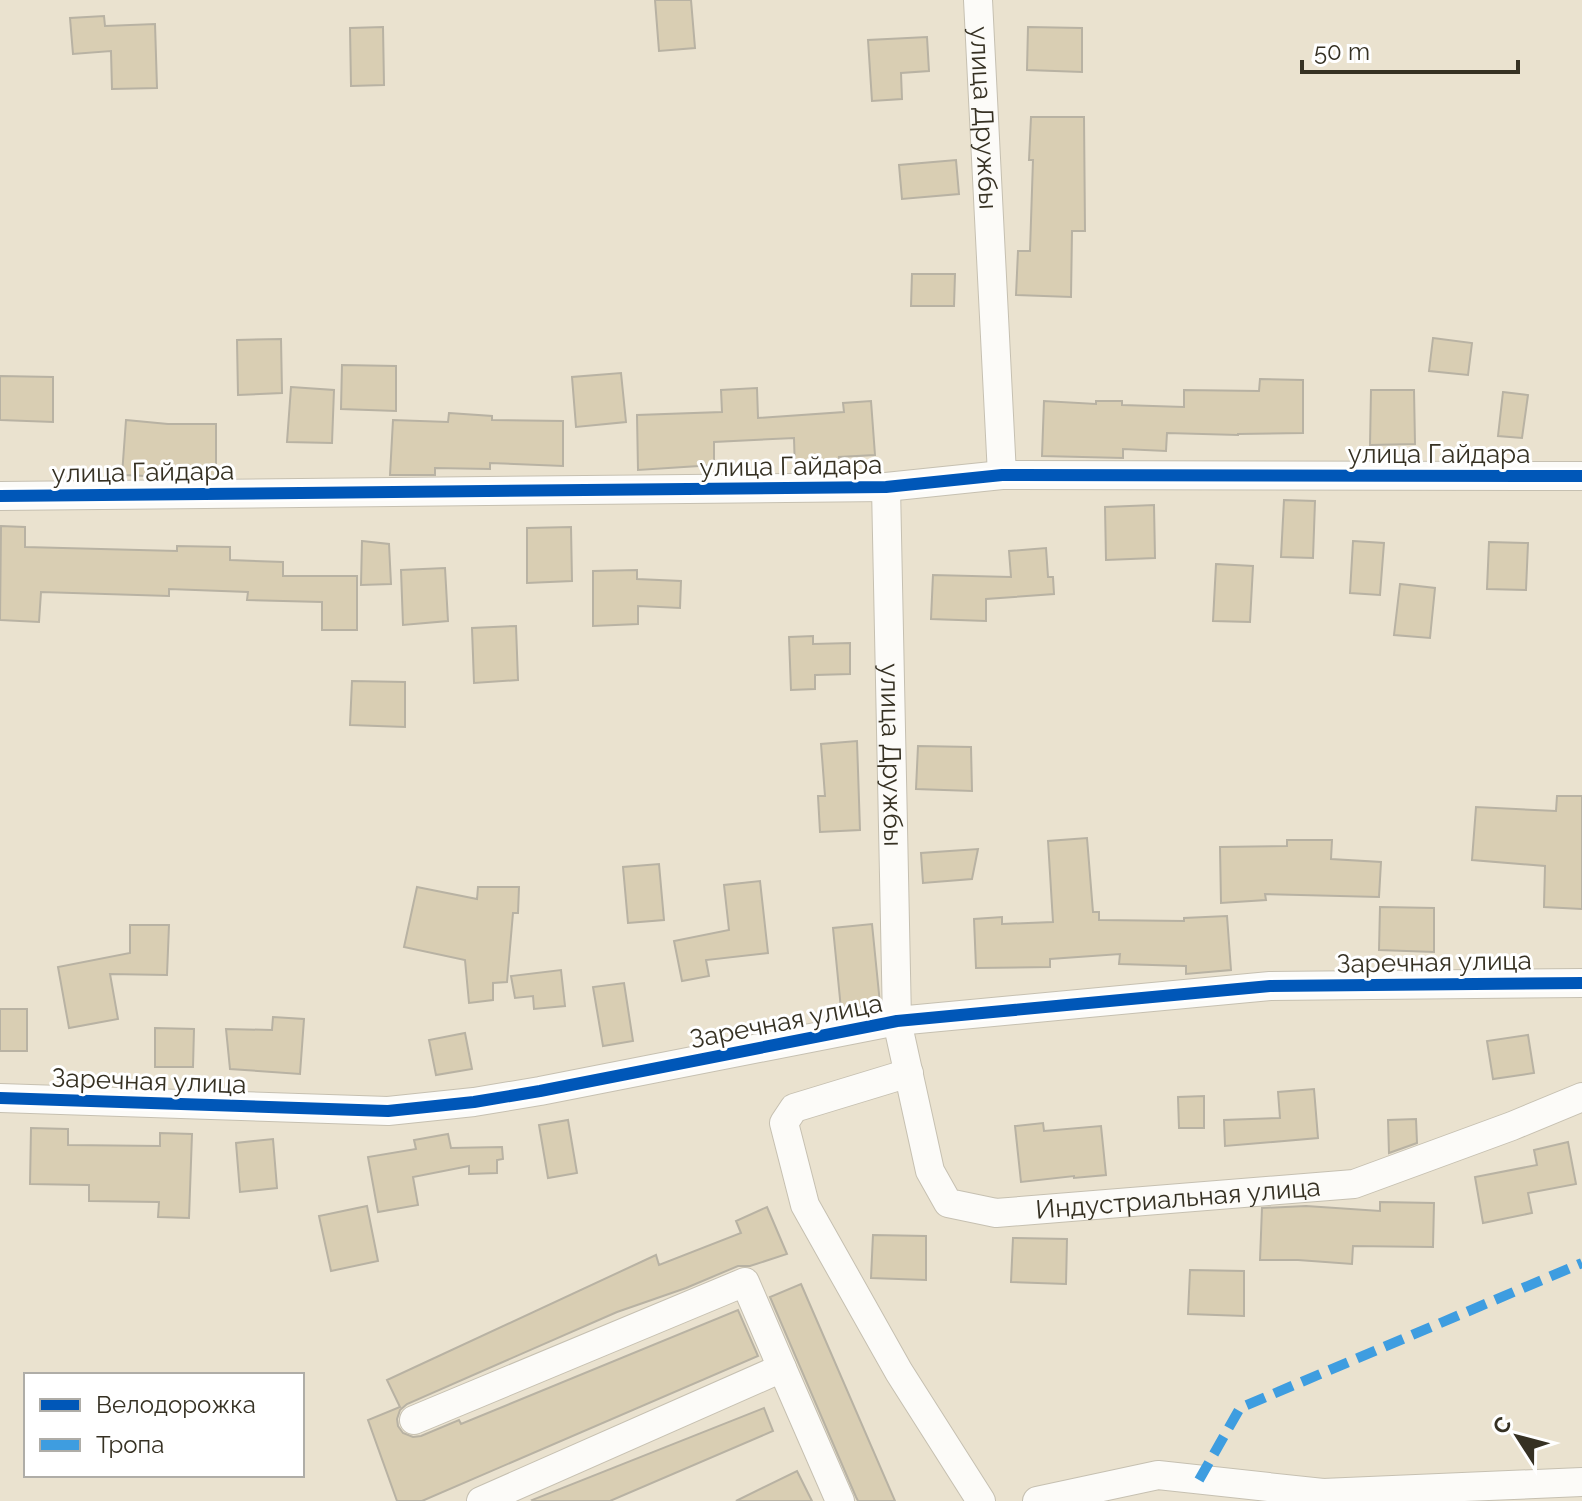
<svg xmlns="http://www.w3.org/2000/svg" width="1582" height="1501" viewBox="0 0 1582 1501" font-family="Raleway,sans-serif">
  <rect width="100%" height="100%" fill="#eae2cf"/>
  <path fill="#d9ceb3" stroke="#b8b2a3" stroke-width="2" d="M655,0H691L695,48L659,51Z
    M104,16L105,26L155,24L157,88L112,89L111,51L73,54L70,18Z
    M383,27L384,85L351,86L350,28Z
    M1028,27L1082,28V72L1027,70Z
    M927,37L929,71L901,73L902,99L872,101L868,40Z
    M1031,117H1084L1085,231H1072L1071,297L1016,295L1018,251H1030L1033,160H1029Z
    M956,160L959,194L902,199L899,165Z
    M912,274H955L954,306H911Z
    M1433,338L1472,343L1468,375L1429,371Z
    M281,339L282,393L238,395L237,340Z
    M342,365L396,366V411L341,409Z
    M621,373L626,422L576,427L572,377Z
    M0,376L53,377V422L0,420Z
    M1260,379L1303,380V433L1238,434V435L1167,433L1166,451L1123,449V458L1042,456L1044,401L1096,404V401H1122V405L1184,407V390L1259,391Z
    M291,387L334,390L332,443L287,442Z
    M757,388L758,418L844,412L843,403L871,401L875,455L839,457L840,466L795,471L794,438L714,442V465L638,470L637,415L722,412L721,390Z
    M1371,390H1414L1415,444L1370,445Z
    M1503,392L1528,395L1522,438L1498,436Z
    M449,413L492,416V420L563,421V466L490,463V469L435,468V475H390L393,420L448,422Z
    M126,420L168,424H216V477H172L122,475Z
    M1284,500L1315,501L1313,558L1281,557Z
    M1154,505L1155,558L1106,560L1105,507Z
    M1,526L25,527V547L177,551V546L230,547V560L283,562V576H357V630H322V602L247,600L248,592L169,589V596L41,592L39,622L0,620Z
    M571,527L572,581L527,583V528Z
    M362,541L389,544L391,584L361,585Z
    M1353,541L1384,543L1380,595L1350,593Z
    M1489,542L1528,543L1526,590L1487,589Z
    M1046,548L1048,577H1053L1054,594L986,599V621L931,619L933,575L1011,577L1009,551Z
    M1216,564L1253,566L1250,622L1213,621Z
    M445,568L448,621L403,625L401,570Z
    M637,570V579L681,581L680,608L638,606V624L593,626V571Z
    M1400,584L1435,588L1430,638L1394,635Z
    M516,626L518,680L474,683L472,628Z
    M813,636V644L850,643V674L815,675V689L791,690L789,637Z
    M352,681L405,682V727L350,725Z
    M857,741L860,830L820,832L818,796H825L821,744Z
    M918,746L971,747L972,791L916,789Z
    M1557,796H1582V909L1544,907L1545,866L1472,860L1476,807L1556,811Z
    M1087,838L1093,912H1099V920L1184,921V918L1227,916L1231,970L1186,974V966L1119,964L1120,954L1050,959V967L976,968L974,919L1002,917V924L1053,922L1048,841Z
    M1287,840H1332L1331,859L1381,862L1379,897L1265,894L1266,900L1221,903L1220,847L1287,846Z
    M978,849L972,879L923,883L921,853Z
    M659,864L664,920L628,923L623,867Z
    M760,881L768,953L706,960L709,976L682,981L674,941L729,930L724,885Z
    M417,887L477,899L478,887H519L518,913H513L507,982L493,983V1000L469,1003L465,960L404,947Z
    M1380,907L1434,908V952L1379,950Z
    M872,924L880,1004L841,1009L833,928Z
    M130,925H169L167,975L110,974L118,1019L69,1028L58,967L130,953Z
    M561,970L565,1006L534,1009L533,996L515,998L511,976Z
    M624,983L633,1041L603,1046L593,987Z
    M0,1009H27V1051H0Z
    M273,1017L304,1019L300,1074L230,1069L226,1029L272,1030Z
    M155,1028L194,1029L193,1067H155Z
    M465,1033L472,1069L436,1075L429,1040Z
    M1528,1035L1534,1073L1493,1079L1487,1041Z
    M1314,1089L1318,1138L1225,1146L1224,1120L1280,1118L1278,1092Z
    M1204,1096V1128H1179L1178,1097Z
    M1416,1119L1417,1143L1389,1153L1388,1120Z
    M568,1120L577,1173L548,1178L539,1125Z
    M1043,1123L1044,1131L1101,1126L1106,1175L1074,1178V1176L1021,1182L1015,1126Z
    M31,1128L68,1129V1145L160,1146V1133L192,1134L189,1218L158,1217L159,1202L89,1201V1185L30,1184Z
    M448,1134L451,1148L502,1147L503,1159L497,1160V1173L469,1174V1166L413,1177L418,1205L378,1212L368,1157L416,1149L414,1140Z
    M273,1139L277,1188L240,1192L236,1143Z
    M1568,1142L1576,1184L1528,1193L1532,1213L1483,1223L1475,1177L1537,1165L1534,1150Z
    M1380,1202L1434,1203L1433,1247L1353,1246L1352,1264L1298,1260H1260L1262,1208L1306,1206L1380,1211Z
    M367,1206L378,1261L331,1271L319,1216Z
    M767,1207L787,1254L750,1266H738L686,1288L617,1312L407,1404L400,1410L397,1419L398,1426L403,1433L413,1437L421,1436L459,1420L461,1424L738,1310L758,1356L422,1501H397L368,1420L400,1407L387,1380L656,1255L659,1265L741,1233L736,1221Z
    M873,1235L926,1236V1280L871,1278Z
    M1013,1238L1067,1239L1066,1284L1011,1282Z
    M1190,1270L1244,1271V1316L1188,1314Z
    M801,1284L895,1501H858L856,1497L770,1297Z
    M764,1408L773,1431L610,1501H533L532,1500Z
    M797,1471L812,1501H736Z"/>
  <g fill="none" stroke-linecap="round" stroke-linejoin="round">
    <defs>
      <g id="minor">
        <path id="s1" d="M978,0L1002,475"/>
        <path id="s2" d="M886,487L897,1021L930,1171L948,1203L996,1213L1354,1184L1512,1126L1582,1097"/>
        <path d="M0,496L886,487L1002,475L1582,476"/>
        <path d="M909,1073L794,1108L784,1123L805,1205L899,1372L981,1501"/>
        <path d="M0,1098L388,1111L474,1102L540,1091L897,1021L1270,986L1582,983"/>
        <path d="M782,1368L840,1501"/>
        <path d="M414,1420L745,1282L782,1368L481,1501"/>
        <path d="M1037,1501L1158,1475L1323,1493L1582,1482"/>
      </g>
    </defs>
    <use href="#minor" stroke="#c6c0b1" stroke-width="30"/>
    <use href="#minor" stroke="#fcfbf8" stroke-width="28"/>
    <path stroke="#3e9de0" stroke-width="10" stroke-dasharray="20 10" stroke-linecap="butt" d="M1199,1480L1240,1408L1582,1263"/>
    <defs>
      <path id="cycleway" d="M0,496L886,487L1002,475L1582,476
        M0,1098L388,1111L474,1102L540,1091L897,1021L1270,986L1582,983"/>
    </defs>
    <use href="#cycleway" stroke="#fff" stroke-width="17"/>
    <use href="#cycleway" stroke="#0057b8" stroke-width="12"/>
  </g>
  <g text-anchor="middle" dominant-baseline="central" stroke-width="6" stroke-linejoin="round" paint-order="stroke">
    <g font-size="26" fill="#363123" stroke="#fff">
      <text stroke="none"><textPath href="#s1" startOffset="118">улица Дружбы</textPath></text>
      <text x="1439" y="454">улица Гайдара</text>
      <text transform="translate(791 466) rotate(-1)">улица Гайдара</text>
      <text transform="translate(143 472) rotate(-1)">улица Гайдара</text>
      <text stroke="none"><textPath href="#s2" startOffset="268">улица Дружбы</textPath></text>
      <text transform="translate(1434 962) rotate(-1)">Заречная улица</text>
      <text transform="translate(786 1021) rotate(-11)">Заречная улица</text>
      <text transform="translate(149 1081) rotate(2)">Заречная улица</text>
      <text stroke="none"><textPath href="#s2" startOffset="956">Индустриальная улица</textPath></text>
    </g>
  </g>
  <rect x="24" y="1373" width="280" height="104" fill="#ffffff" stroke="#afada7" stroke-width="2"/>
  <rect x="40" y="1399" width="40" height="12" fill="#0057b8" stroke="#afada7" stroke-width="2"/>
  <text x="96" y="1413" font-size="24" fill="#363123">Велодорожка</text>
  <rect x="40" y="1439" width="40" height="12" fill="#3e9de0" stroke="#afada7" stroke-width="2"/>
  <text x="96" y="1453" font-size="24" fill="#363123">Тропа</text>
  <g transform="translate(1518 1437) rotate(306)" stroke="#ffffff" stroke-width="6" paint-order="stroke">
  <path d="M0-6L14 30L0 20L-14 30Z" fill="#363123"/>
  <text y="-12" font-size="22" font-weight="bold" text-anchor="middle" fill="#363123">С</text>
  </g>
  <path d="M1302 60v12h216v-12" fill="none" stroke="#363123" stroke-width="4"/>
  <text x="1314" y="60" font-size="24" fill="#363123" stroke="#ffffff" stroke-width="6" paint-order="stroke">50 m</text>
</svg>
